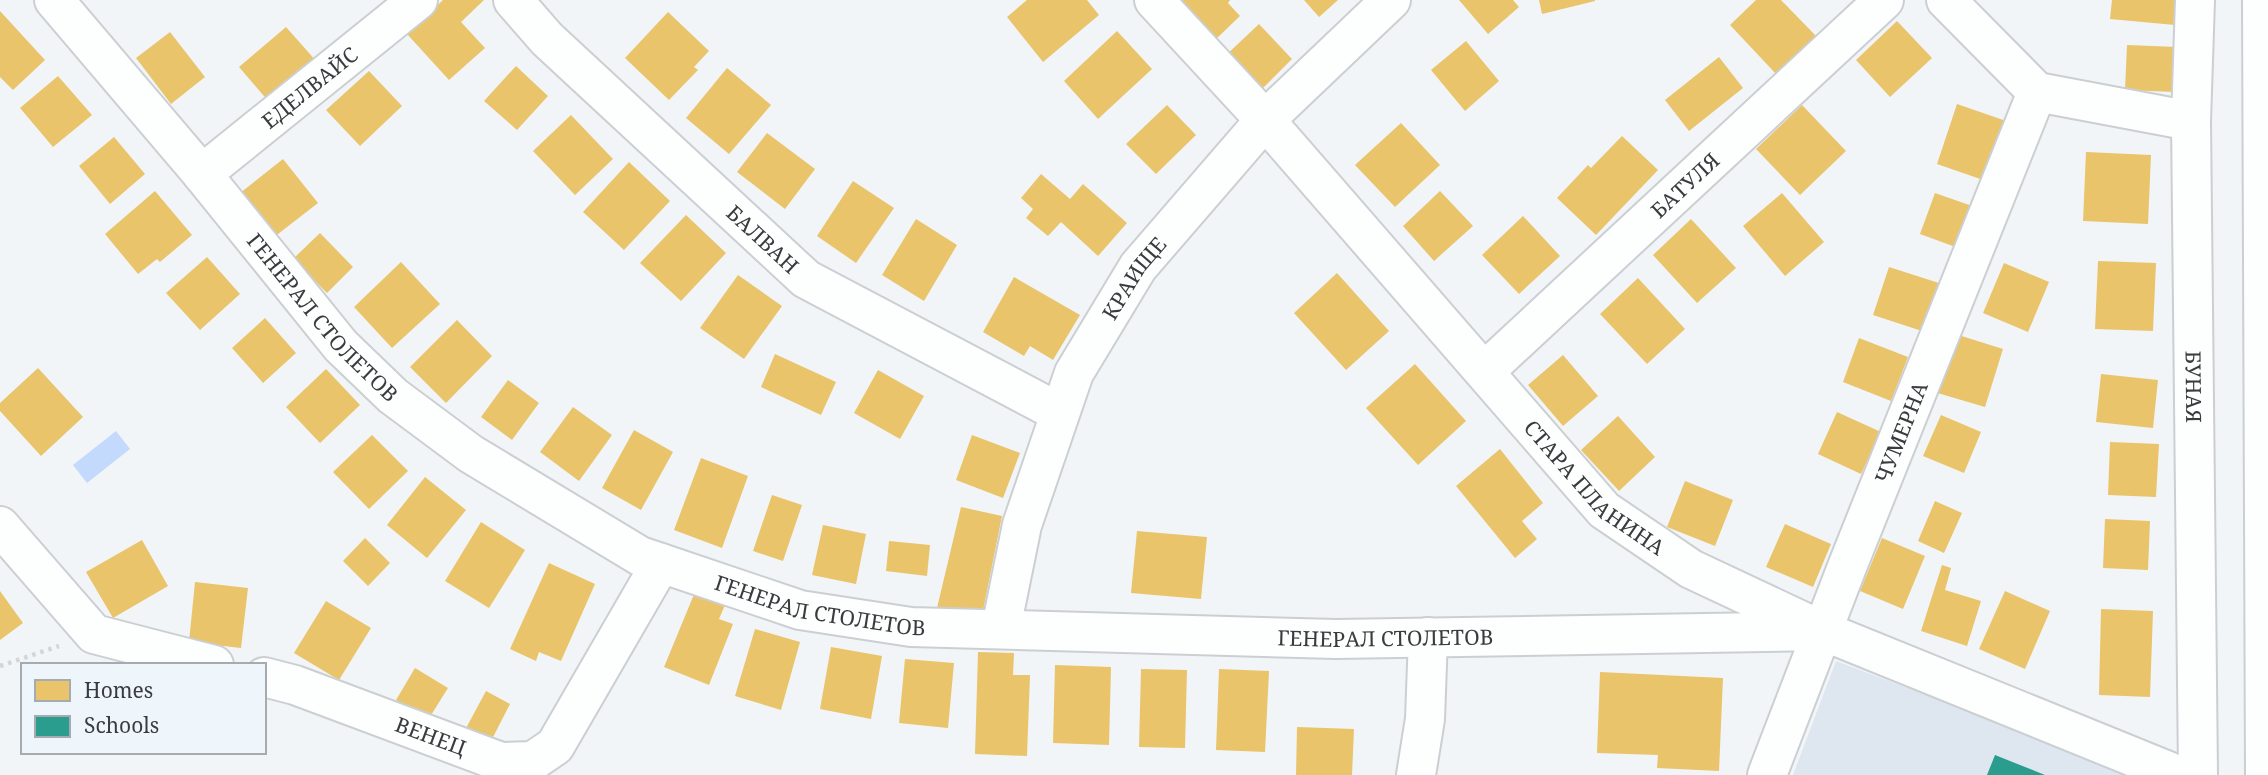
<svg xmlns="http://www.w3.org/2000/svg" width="2268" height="775" viewBox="0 0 2268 775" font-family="'Noto Serif',serif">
  <rect width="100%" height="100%" fill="#f1f5f8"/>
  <path fill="#dee7ef" d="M1836,661L2137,775H1793Z"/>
  <path fill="#c4dafc" d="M116,431L130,449L87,483L73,465Z"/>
  <path fill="#e9c46a" d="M443,0H484L461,22L485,48L449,80L407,34Z
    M1027,0H1087L1099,15L1043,62L1007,17Z
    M1178,0H1230L1228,3L1240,16L1215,40Z
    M1304,0H1338L1319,17Z
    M1459,0H1513L1519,7L1488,34Z
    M1539,0H1595V1L1542,14Z
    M1756,0H1781L1817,37L1777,75L1730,25Z
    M2112,0H2177L2175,25L2110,19Z
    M0,11L45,60L13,90L0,77Z
    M668,12L709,51L694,67L698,70L669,100L625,58Z
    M1897,21L1932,58L1890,97L1856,60Z
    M1259,24L1292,59L1257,94L1223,58Z
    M286,27L317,62L270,103L239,67Z
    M1117,31L1152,69L1098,119L1064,81Z
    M170,32L205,77L171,104L136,58Z
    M1466,41L1499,81L1465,111L1431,70Z
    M2127,45L2177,47L2175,92L2125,90Z
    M1719,57L1743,88L1689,131L1665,100Z
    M516,66L548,96L517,130L484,101Z
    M727,68L771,105L729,154L686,118Z
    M369,71L402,106L360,146L326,110Z
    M58,76L92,115L53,147L20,108Z
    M1957,104L2009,122L1989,182L1937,164Z
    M1167,105L1196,135L1156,174L1126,144Z
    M1802,105L1846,151L1800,195L1756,149Z
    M571,115L613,159L575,195L533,151Z
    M1401,123L1440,165L1395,207L1355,165Z
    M767,133L815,169L785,209L737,172Z
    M1622,136L1658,170L1596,235L1557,198L1588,165L1591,168Z
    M114,137L145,174L110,204L79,166Z
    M2086,152L2151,155L2148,224L2083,221Z
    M283,159L318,203L269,241L235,197Z
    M629,162L670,201L624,250L583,212Z
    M1041,174L1070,199L1083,184L1127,223L1098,256L1061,222L1048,236L1026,218L1033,209L1021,198Z
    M853,181L894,208L856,263L817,236Z
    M155,191L192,235L160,262L157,259L138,274L105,234Z
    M1440,191L1473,226L1434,261L1403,226Z
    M1782,193L1824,242L1785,276L1743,226Z
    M1935,193L1975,207L1961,249L1920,234Z
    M686,215L726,253L681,301L640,263Z
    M1523,216L1560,256L1519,294L1482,255Z
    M916,219L957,245L924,301L882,275Z
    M1691,219L1736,268L1697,303L1653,255Z
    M320,233L353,267L327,293L293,259Z
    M207,257L240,294L200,330L166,293Z
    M2098,261L2156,263L2153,331L2095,329Z
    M401,262L440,304L392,348L354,307Z
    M2004,263L2049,282L2028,332L1983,313Z
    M1889,267L1942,284L1925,332L1873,315Z
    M1337,273L1389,331L1346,370L1294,313Z
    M738,275L782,306L744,359L700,328Z
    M1014,277L1080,315L1053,360L1030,346L1024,356L983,332Z
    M1638,278L1685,329L1647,364L1600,314Z
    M265,318L296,353L263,383L232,348Z
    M457,320L492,356L446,403L410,367Z
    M1952,333L2003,349L1985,407L1934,392Z
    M1859,338L1908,357L1891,401L1843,382Z
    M775,354L836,382L821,415L761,387Z
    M1563,355L1598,396L1563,426L1528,385Z
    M1415,364L1466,421L1418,465L1366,408Z
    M38,368L83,417L41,456L0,411V403Z
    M326,369L360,405L320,443L286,407Z
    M878,370L924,396L900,439L854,413Z
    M2101,374L2158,380L2153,428L2096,422Z
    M508,380L539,403L512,440L481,417Z
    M573,407L612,435L579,481L540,452Z
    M1837,412L1881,432L1861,474L1818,454Z
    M1941,415L1981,432L1964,473L1923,456Z
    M1618,416L1655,457L1619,491L1581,450Z
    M634,430L673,452L641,510L602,488Z
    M372,435L408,471L369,509L333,472Z
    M972,435L1020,453L1003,498L956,480Z
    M2110,442L2159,444L2156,497L2108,495Z
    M1500,449L1543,503L1522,521L1537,539L1515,558L1456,486Z
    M701,458L748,476L722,548L674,530Z
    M425,477L466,510L427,558L387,525Z
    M1685,481L1733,500L1715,546L1667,527Z
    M772,495L802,505L783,561L753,551Z
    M1935,501L1962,513L1944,553L1918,541Z
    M961,507L1002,516L982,616L937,608Z
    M2105,519L2150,521L2148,570L2103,568Z
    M481,522L525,550L489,608L445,581Z
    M1785,524L1831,544L1813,587L1766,567Z
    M823,525L866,534L856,584L812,575Z
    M1137,531L1207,537L1201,599L1131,593Z
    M365,538L390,563L368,586L343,561Z
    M1882,538L1925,556L1903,609L1860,591Z
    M142,540L168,586L113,618L86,572Z
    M889,541L930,545L927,576L886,571Z
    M549,563L595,584L561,661L539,652L536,661L510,649Z
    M1942,565L1951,568L1945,590L1981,601L1967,646L1921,631Z
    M195,582L248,588L241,648L189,642Z
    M0,591L23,623L0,640Z
    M2005,591L2050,611L2025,669L1979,649Z
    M695,592L725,605L719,619L733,624L709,685L664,667Z
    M326,601L371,628L339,680L294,653Z
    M2101,609L2153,611L2150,697L2099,695Z
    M755,629L800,642L781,710L735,696Z
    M831,647L882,656L871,719L820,709Z
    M978,652L1014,653L1013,675H1030L1027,756L975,754Z
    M905,659L954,663L948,728L899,723Z
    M1055,665L1111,667L1109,745L1053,743Z
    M415,668L448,688L428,720L396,700Z
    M1141,669L1187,670L1185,748L1139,747Z
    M1219,669L1269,671L1265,752L1216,750Z
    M1600,672L1723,678L1719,771L1657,768L1658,755L1597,753Z
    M486,691L510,704L490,743L465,730Z
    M1297,727L1354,729L1352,775H1296Z"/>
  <path fill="#2a9d8f" d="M1995,755L2045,775H1987Z"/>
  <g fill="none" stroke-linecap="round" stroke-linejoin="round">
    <defs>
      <g id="street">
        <path id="s1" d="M54,0L202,174L341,346L393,396L471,454L640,556L800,610L911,627L1336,639L1823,631"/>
        <path id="s2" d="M513,0L547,39L806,279L1060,413"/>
        <path id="s3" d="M1154,0L1265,120L1604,510L1691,569L1823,631L2178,775"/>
        <path d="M1946,0L2037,92L2191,121"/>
        <path id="s4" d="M2195,0L2191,121L2198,775"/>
        <path d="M2262,0L2265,775"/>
        <path id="s5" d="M202,174L418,0"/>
        <path id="s6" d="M1485,371L1884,0"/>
        <path d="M0,526L94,634L214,665"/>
        <path id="s7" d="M1001,628L1022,525L1074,373L1138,267L1265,120L1391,0"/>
        <path id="s8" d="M264,677L295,685L501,762L533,761L555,746L661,563"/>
        <path d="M1416,775L1425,719L1428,637"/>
        <path id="s9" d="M1767,775L1847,567L2037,92"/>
      </g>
    </defs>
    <use href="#street" stroke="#cccfd2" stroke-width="42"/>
    <path stroke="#d4d5d7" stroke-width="4.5" stroke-dasharray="3.5 5" stroke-linecap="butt" d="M0,666L59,646"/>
    <use href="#street" stroke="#fdfefe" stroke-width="38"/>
  </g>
  <g text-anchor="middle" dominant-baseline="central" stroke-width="7" stroke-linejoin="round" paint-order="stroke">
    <g font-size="21" fill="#393b3e" stroke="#eef5fb">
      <text stroke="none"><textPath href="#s5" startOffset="138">ЕДЕЛВАЙС</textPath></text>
      <text stroke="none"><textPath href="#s6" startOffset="273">БАТУЛЯ</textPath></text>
      <text stroke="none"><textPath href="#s2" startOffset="346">БАЛВАН</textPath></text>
      <text stroke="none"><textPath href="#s7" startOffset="378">КРАИЩЕ</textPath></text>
      <text stroke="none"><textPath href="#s1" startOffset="416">ГЕНЕРАЛ СТОЛЕТОВ</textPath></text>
      <text stroke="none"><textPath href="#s4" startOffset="387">БУНАЯ</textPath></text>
      <text stroke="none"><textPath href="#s9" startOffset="368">ЧУМЕРНА</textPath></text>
      <text stroke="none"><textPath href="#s3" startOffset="658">СТАРА ПЛАНИНА</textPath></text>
      <text stroke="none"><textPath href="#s1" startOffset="1004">ГЕНЕРАЛ СТОЛЕТОВ</textPath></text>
      <text stroke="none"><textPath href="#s1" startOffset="1572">ГЕНЕРАЛ СТОЛЕТОВ</textPath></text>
      <text stroke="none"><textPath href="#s8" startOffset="177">ВЕНЕЦ</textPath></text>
    </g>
  </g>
  <rect x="21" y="663" width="245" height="91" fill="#eef5fb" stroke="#a6abaf" stroke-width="2"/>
  <rect x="35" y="680" width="35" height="21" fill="#e9c46a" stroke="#a6abaf" stroke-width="2"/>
  <text x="84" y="698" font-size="21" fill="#393b3e">Homes</text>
  <rect x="35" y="716" width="35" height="21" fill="#2a9d8f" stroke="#a6abaf" stroke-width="2"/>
  <text x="84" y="733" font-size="21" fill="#393b3e">Schools</text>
</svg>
